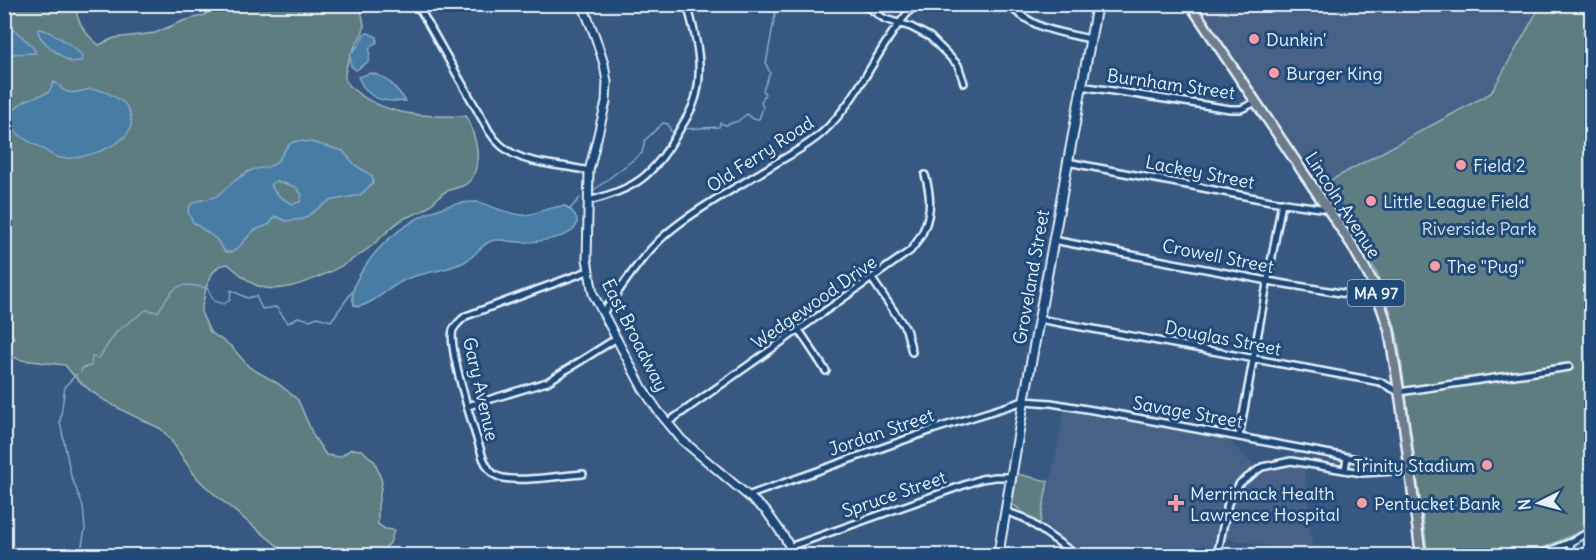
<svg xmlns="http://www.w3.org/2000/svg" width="1596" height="560" viewBox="0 0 1596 560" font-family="Delius,sans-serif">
  <rect width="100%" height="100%" fill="#365881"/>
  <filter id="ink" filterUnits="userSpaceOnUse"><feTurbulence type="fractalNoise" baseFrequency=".0167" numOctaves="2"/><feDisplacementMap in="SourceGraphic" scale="12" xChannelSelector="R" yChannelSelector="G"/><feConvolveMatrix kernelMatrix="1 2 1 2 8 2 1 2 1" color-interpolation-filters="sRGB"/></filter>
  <g filter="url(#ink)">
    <path fill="#466286" d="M1516,4L1535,15L1491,93L1322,185L1312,174L1197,5Z
      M1064,411L1228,440L1261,472L1290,464L1304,467L1313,553L1215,537L1210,555H1083L1040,524L1048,481H1051Z"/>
    <path fill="#5d7d81" stroke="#a2b7bc" stroke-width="1.5" d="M5,5H75C78,24 84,33 99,45L114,38L155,33L183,21L205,15L215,5H360C361,12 364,20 364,27C363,37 346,56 345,74C344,81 348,84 353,89C384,116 426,117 466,116C475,135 483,158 472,178C467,188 454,187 445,192C437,197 432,205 424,210C418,214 410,215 403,219C390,227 381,239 369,248C346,266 290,296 261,287C249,284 237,271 228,264L219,266L212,274L206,288L201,312L210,332L231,346L249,367L279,384L298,400L314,437L326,455L340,457L351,449L362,450L375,462L382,482L378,506V524L385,529L394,530L390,543L378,555H288C261,531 230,509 203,484C186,468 178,445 161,429C125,411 89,398 65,365L22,360L5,355L14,337L4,320Z
      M1541,5H1591V527L1527,555H1428L1398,339C1391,310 1382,282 1368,256C1354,231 1337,209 1322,185L1491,93Z
      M1017,474L1048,481L1040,524L1012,504Z"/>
    <path fill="#477ca5" stroke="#87abc6" stroke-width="1.5" fill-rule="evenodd" d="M4,20L32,46L36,53C29,53 8,55 5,53Z
      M40,29C49,30 77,48 82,56L81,61L70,62C60,55 38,41 38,30Z
      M368,33L377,37V42L370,47L369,61L356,70L351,66L350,54L359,45L364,34Z
      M371,73C387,76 397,89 406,101C384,102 368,101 358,77Z
      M54,82C60,85 62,91 68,92C75,94 80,91 86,90C99,87 114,95 124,103C130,109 133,121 130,129C121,148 80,160 61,158C52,157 47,151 40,147C29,142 3,129 13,112C21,99 37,97 49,92Z
      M296,141L311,142L343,151L355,165L372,176L373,183L360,195L329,201L303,219L286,221L275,216L270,224L253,231L238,248L232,252H225L216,239L193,222L188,212C190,196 207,203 218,195C228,187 239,175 252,170C259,167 267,169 274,164C284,157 284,144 296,141ZM276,181L296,187L302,195L300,202L293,204C284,200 273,194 271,184Z
      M478,202C493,206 508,215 524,215C538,214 550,206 565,206C574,211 583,222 572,231C562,239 531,243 518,242C509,242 501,238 491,241C481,245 475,256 466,261C449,271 427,271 409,278C390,285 377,303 357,307L354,305C350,292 355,282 362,271C385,233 433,201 478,202Z"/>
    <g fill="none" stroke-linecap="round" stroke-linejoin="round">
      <path stroke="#87abc6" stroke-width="1.5" d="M684,129L719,127L720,123L726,125L738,121L747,114L753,119H759L763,108L761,102L765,94L763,90L770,73L766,64L777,4
        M594,190L642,153L645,140L663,123L668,124L671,132
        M569,210L580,198
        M81,372L82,368L91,366L92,357L99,358L117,331L146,310L158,312C175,286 175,281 207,288L214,301L224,304L230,300L231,290L247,298L256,296L262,309L276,307L288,323L298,317L310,320L317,317L331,321L352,292
        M77,374L65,386L60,422L71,476L83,506L85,529L80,556"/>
      <defs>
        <path id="minor" d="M417,4L489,131C511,167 552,162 589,171
          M863,4L885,19L911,27L930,37L958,65L964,83
          M1007,4C1036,30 1054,31 1090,39
          M1081,86L1230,109H1241L1256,102
          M1067,162L1271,201L1327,209
          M588,201C636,189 653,176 677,134C683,124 689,115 693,105C706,73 696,36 687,4
          M1053,240L1279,283L1378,299
          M872,279L906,329L912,352
          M603,313C625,283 646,248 676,226C706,203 741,185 773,165C790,155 807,146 822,133C862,97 878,42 916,4
          M1039,319L1380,382L1399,392L1569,367
          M799,330L826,371
          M468,406L547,382L617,338
          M667,423L910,251C930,228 934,204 925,175
          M1239,437L1282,202
          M1347,457L1365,461
          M583,474C563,475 514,484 497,476C490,473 486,465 483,458C476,435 447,348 453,330C456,324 461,320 466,316L588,271
          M750,495L935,429L1024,401L1051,403L1110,413L1347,457L1345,470
          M1005,511L1024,518L1078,556
          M789,547L981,479L995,477H1011
          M1217,556L1228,503L1240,483L1262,467L1291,461L1362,473L1411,470
          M1537,556L1571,542L1592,530
          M1569,556L1571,542"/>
        <path id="tertiary" d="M582,4L595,36L604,64L607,82L606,102L589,171L587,259L593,294L643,389L658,411L682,440L766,511L785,538L794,556"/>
        <path id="secondary" d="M998,556L1024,401L1097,4"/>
        <path id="primary" d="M1190,4L1352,245L1373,283L1389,329L1401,403L1421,556"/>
      </defs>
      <use href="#minor" stroke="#e8f1f8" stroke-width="10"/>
      <use href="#tertiary" stroke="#e8f1f8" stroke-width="11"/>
      <use href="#secondary" stroke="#e8f1f8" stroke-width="12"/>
      <use href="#primary" stroke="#e8f1f8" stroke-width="13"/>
      <use href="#minor" stroke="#1f4a7a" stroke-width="5"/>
      <use href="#tertiary" stroke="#1f4a7a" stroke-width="7"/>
      <use href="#secondary" stroke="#1f4a7a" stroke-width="8"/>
      <use href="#primary" stroke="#6d7d8c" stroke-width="8"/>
    </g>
  </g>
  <g fill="#ff9aa2" stroke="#1f4a7a" stroke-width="2">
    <circle cx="1254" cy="39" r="6"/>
    <circle cx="1274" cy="73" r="6"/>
    <circle cx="1461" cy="165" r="6"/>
    <circle cx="1371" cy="201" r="6"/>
    <circle cx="1435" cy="266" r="6"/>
    <circle cx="1487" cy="465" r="6"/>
    <path d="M1173 494h6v6h6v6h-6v6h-6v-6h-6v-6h6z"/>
    <circle cx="1362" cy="503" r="6"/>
  </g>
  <g text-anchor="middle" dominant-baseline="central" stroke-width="6" stroke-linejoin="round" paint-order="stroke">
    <rect fill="#1f4a7a" stroke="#acbfd2" stroke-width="1.5" x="1347.5" y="280" width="57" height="26" rx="4.5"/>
    <g font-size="16" font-weight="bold" fill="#e8f1f8">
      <text x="1376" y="293">MA 97</text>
    </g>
    <g font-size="18" fill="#e8f1f8" stroke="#1f4a7a" text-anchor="start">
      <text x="1266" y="39">Dunkin'</text>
      <text x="1286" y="73">Burger King</text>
      <text x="1473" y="165">Field 2</text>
      <text x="1383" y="201">Little League Field</text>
      <text x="1447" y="266">The "Pug"</text>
      <text x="1475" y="465" text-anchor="end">Trinity Stadium</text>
      <text x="1190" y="493">Merrimack Health<tspan x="1190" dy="21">Lawrence Hospital</tspan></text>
      <text x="1374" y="503">Pentucket Bank</text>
    </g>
    <g font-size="18" fill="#e8f1f8" stroke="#1f4a7a">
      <text transform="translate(1171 84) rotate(8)">Burnham Street</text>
      <text transform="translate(760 154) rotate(-33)">Old Ferry Road</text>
      <text transform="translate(1200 172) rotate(11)">Lackey Street</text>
      <text transform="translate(1343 205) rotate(57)">Lincoln Avenue</text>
      <text transform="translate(1218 256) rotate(11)">Crowell Street</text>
      <text transform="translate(1031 277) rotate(-80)">Groveland Street</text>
      <text transform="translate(814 302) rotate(-35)">Wedgewood Drive</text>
      <text transform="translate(635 335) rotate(63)">East Broadway</text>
      <text transform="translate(1223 338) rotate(11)">Douglas Street</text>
      <text transform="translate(481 389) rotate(77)">Gary Avenue</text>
      <text transform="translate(1188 412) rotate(10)">Savage Street</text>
      <text transform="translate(881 432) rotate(-19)">Jordan Street</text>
      <text transform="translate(894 494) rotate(-19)">Spruce Street</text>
    </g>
    <g font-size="18" fill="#d3e0e6" stroke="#1f4a7a">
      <text x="1479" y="228">Riverside Park</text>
    </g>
  </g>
  <rect width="1596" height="560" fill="none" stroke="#1f4a7a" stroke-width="24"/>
  <rect x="12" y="12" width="1572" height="536" fill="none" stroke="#e8f1f8" stroke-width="2" filter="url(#ink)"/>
  <g transform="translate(1539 503) rotate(264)" stroke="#1f4a7a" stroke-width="4.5" paint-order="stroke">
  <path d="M0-4.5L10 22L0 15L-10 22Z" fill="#e8f1f8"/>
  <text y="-9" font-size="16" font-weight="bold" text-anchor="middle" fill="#e8f1f8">N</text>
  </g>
</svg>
